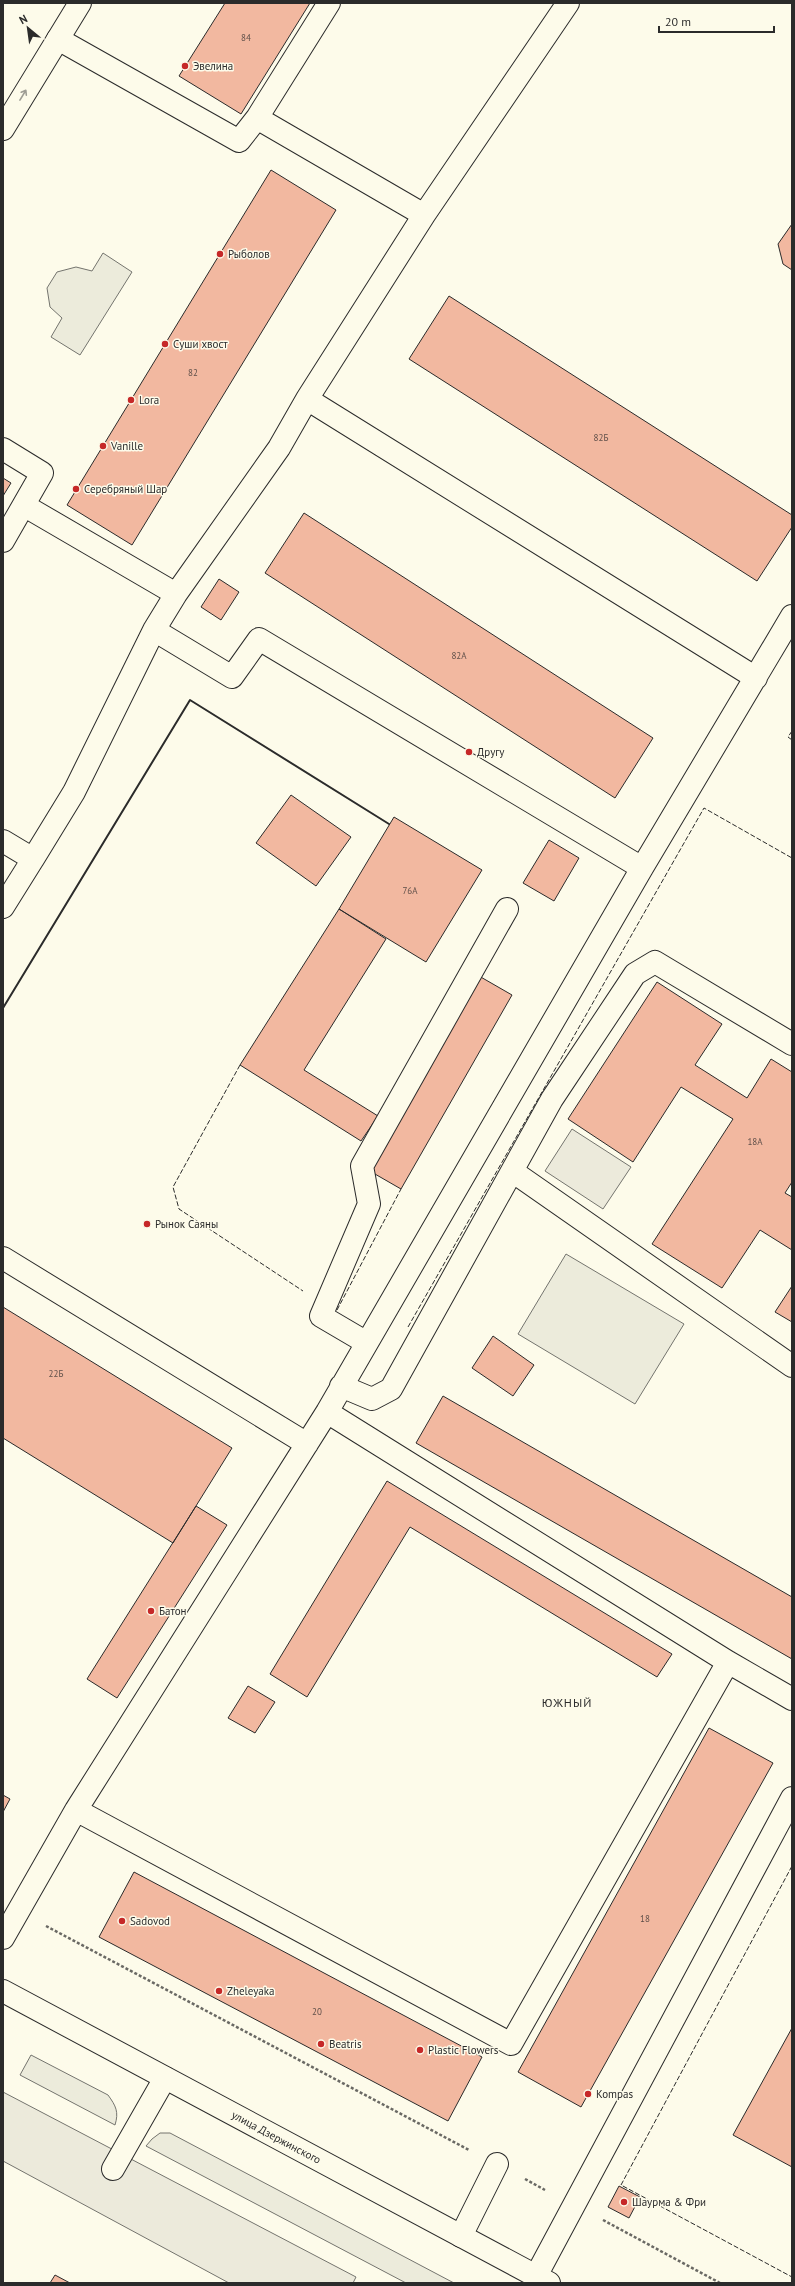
<svg xmlns="http://www.w3.org/2000/svg" width="795" height="2286" viewBox="0 0 795 2286" font-family="'PT Sans',sans-serif">
  <rect width="100%" height="100%" fill="#fdfbea"/>
  <path fill="#ecebdb" stroke="#74746e" d="M103,253L132,272L80,355L51,337L62,318L50,307L47,288L57,272L76,267L92,271Z
    M566,1254L684,1324L635,1404L518,1334Z
    M31,2055L108,2095C116,2106 119,2112 115,2125L20,2075Z
    M160,2133H170L454,2283H406L146,2146L152,2139Z"/>
  <path fill="#eceadb" stroke="#74746e" d="M572,1129L631,1167L603,1209L545,1171Z
    M3,2092L356,2277L353,2283H229L3,2161Z"/>
  <path fill="#f2b8a0" stroke="#2b2b2b" d="M225,3H310L241,114L179,76Z
    M271,170L336,210L132,545L67,505Z
    M792,224V270L783,264L778,244Z
    M449,296L792,515V527L757,581L409,359Z
    M3,478L11,483L3,496Z
    M304,513L653,738L615,798L265,573Z
    M219,579L239,592L221,620L201,607Z
    M291,795L351,837L316,886L256,843Z
    M394,817L482,870L426,962L339,909Z
    M549,840L579,858L554,901L523,883Z
    M339,909L386,939L304,1070L378,1116L361,1141L240,1065Z
    M479,976L512,995L401,1189L368,1170Z
    M657,982L722,1024L695,1065L747,1098L771,1059L792,1072V1182L785,1193L792,1197V1250L760,1230L722,1288L652,1244L733,1119L681,1087L633,1162L568,1119Z
    M792,1286V1322L775,1312Z
    M3,1307L232,1448L173,1543L3,1438Z
    M493,1336L534,1365L513,1396L472,1368Z
    M443,1396L792,1597V1659L416,1443Z
    M387,1481L672,1654L657,1677L410,1527L307,1697L270,1674Z
    M196,1506L227,1525L117,1698L87,1679Z
    M248,1686L275,1702L255,1733L228,1718Z
    M709,1728L773,1763L581,2107L518,2072Z
    M3,1795L10,1799L3,1812Z
    M134,1872L482,2057L448,2121L99,1937Z
    M792,2028V2167L733,2135Z
    M619,2186L640,2197L629,2218L608,2207Z
    M55,2275L70,2283H50Z"/>
  <g fill="none" stroke-linecap="round" stroke-linejoin="round">
    <defs>
      <path id="minor" d="M257,118L329,3
        M424,215L568,3
        M307,399L756,678
        M3,449L42,473L3,541
        M25,506L176,594L279,448L307,399L424,215L257,118L239,141L58,39
        M154,630L232,677L259,639L642,868
        M3,841L33,859L3,907
        M33,859L74,792L154,630L176,594
        M512,1171L792,1366
        M3,1258L307,1444
        M367,1343L321,1316L369,1204L362,1166L507,909
        M341,1386L372,1399L391,1389L552,1099L635,974L655,962L792,1044
        M327,1412L728,1662L792,1699
        M76,1810L511,2044L728,1662
        M3,1938L76,1810L327,1412L642,868L792,616
        M113,2169L165,2078
        M461,2236L497,2164
        M536,2276L792,1798"/>
      <g id="major">
        <path d="M3,129L80,3"/>
        <path id="s1" d="M3,1991L549,2283"/>
      </g>
    </defs>
    <use href="#minor" stroke="#2b2b2b" stroke-width="24"/>
    <use href="#major" stroke="#2b2b2b" stroke-width="24"/>
    <path stroke="#6a6964" stroke-width="2.5" stroke-dasharray="3 2" stroke-linecap="butt" d="M46,1926L469,2150
      M525,2179L545,2190
      M603,2220L720,2283"/>
    <use href="#minor" stroke="#fdfbea" stroke-width="22"/>
    <use href="#major" stroke="#fdfbea" stroke-width="22"/>
    <path stroke="#2b2b2b" stroke-width="1" stroke-dasharray="5 2" stroke-linecap="butt" d="M792,731L788,737L792,740
      M240,1065L173,1187L179,1209L303,1291
      M337,1310L401,1189
      M408,1327L704,808L792,858
      M792,1866L621,2185L792,2277"/>
    <path stroke="#2b2b2b" stroke-width="2" d="M3,1008L190,700L389,824"/>
  </g>
  <defs><path id="oneway-shaft" d="M-6 0H5M1.5-3L5.5 0L1.5 3" fill="none" stroke-width="1.6" stroke-linecap="round" stroke-linejoin="round"/></defs>
  <use stroke="#9e9d94" href="#oneway-shaft" transform="translate(23 95) rotate(-59)"/>
  <g fill="#c62828" stroke="#fdfbea" stroke-width="1.5">
    <circle cx="185" cy="66" r="4"/>
    <circle cx="220" cy="254" r="4"/>
    <circle cx="165" cy="344" r="4"/>
    <circle cx="131" cy="400" r="4"/>
    <circle cx="103" cy="446" r="4"/>
    <circle cx="76" cy="489" r="4"/>
    <circle cx="469" cy="752" r="4"/>
    <circle cx="147" cy="1224" r="4"/>
    <circle cx="151" cy="1611" r="4"/>
    <circle cx="122" cy="1921" r="4"/>
    <circle cx="219" cy="1991" r="4"/>
    <circle cx="321" cy="2044" r="4"/>
    <circle cx="420" cy="2050" r="4"/>
    <circle cx="588" cy="2094" r="4"/>
    <circle cx="624" cy="2202" r="4"/>
  </g>
  <g text-anchor="middle" dominant-baseline="central" stroke-width="3" stroke-linejoin="round" paint-order="stroke">
    <g font-size="9" fill="#5d4e48">
      <text x="246" y="37">84</text>
      <text x="193" y="372">82</text>
      <text x="601" y="437">82Б</text>
      <text x="459" y="655">82А</text>
      <text x="410" y="890">76А</text>
      <text x="755" y="1141">18А</text>
      <text x="56" y="1373">22Б</text>
      <text x="645" y="1918">18</text>
      <text x="317" y="2011">20</text>
    </g>
    <g font-size="11" fill="#2b2b2b" stroke="#fdfbea" text-anchor="start">
      <text x="193" y="66">Эвелина</text>
      <text x="228" y="254">Рыболов</text>
      <text x="173" y="344">Суши хвост</text>
      <text x="139" y="400">Lora</text>
      <text x="111" y="446">Vanille</text>
      <text x="84" y="489">Серебряный Шар</text>
      <text x="477" y="752">Другу</text>
      <text x="155" y="1224">Рынок Саяны</text>
      <text x="159" y="1611">Батон</text>
      <text x="130" y="1921">Sadovod</text>
      <text x="227" y="1991">Zheleyaka</text>
      <text x="329" y="2044">Beatris</text>
      <text x="428" y="2050">Plastic Flowers</text>
      <text x="596" y="2094">Kompas</text>
      <text x="632" y="2202">Шаурма &amp; Фри</text>
    </g>
    <g font-size="11" fill="#2b2b2b" stroke="#fdfbea">
      <text stroke="none"><textPath href="#s1" startOffset="310">улица Дзержинского</textPath></text>
    </g>
    <g font-size="12" letter-spacing="1" fill="#2b2b2b" stroke="#fdfbea">
      <text x="567" y="1702">ЮЖНЫЙ</text>
    </g>
  </g>
  <rect width="795" height="2286" fill="none" stroke="#2b2b2b" stroke-width="8"/>
  <g transform="translate(28 28) rotate(331)" stroke="#fdfbea" stroke-width="3" paint-order="stroke">
  <path d="M0-3L7 15L0 10L-7 15Z" fill="#2b2b2b"/>
  <text y="-6" font-size="11" font-weight="bold" text-anchor="middle" fill="#2b2b2b">N</text>
  </g>
  <path d="M659 26v6h115v-6" fill="none" stroke="#2b2b2b" stroke-width="2"/>
  <text x="665" y="26" font-size="12" fill="#2b2b2b" stroke="#fdfbea" stroke-width="3" paint-order="stroke">20 m</text>
</svg>
